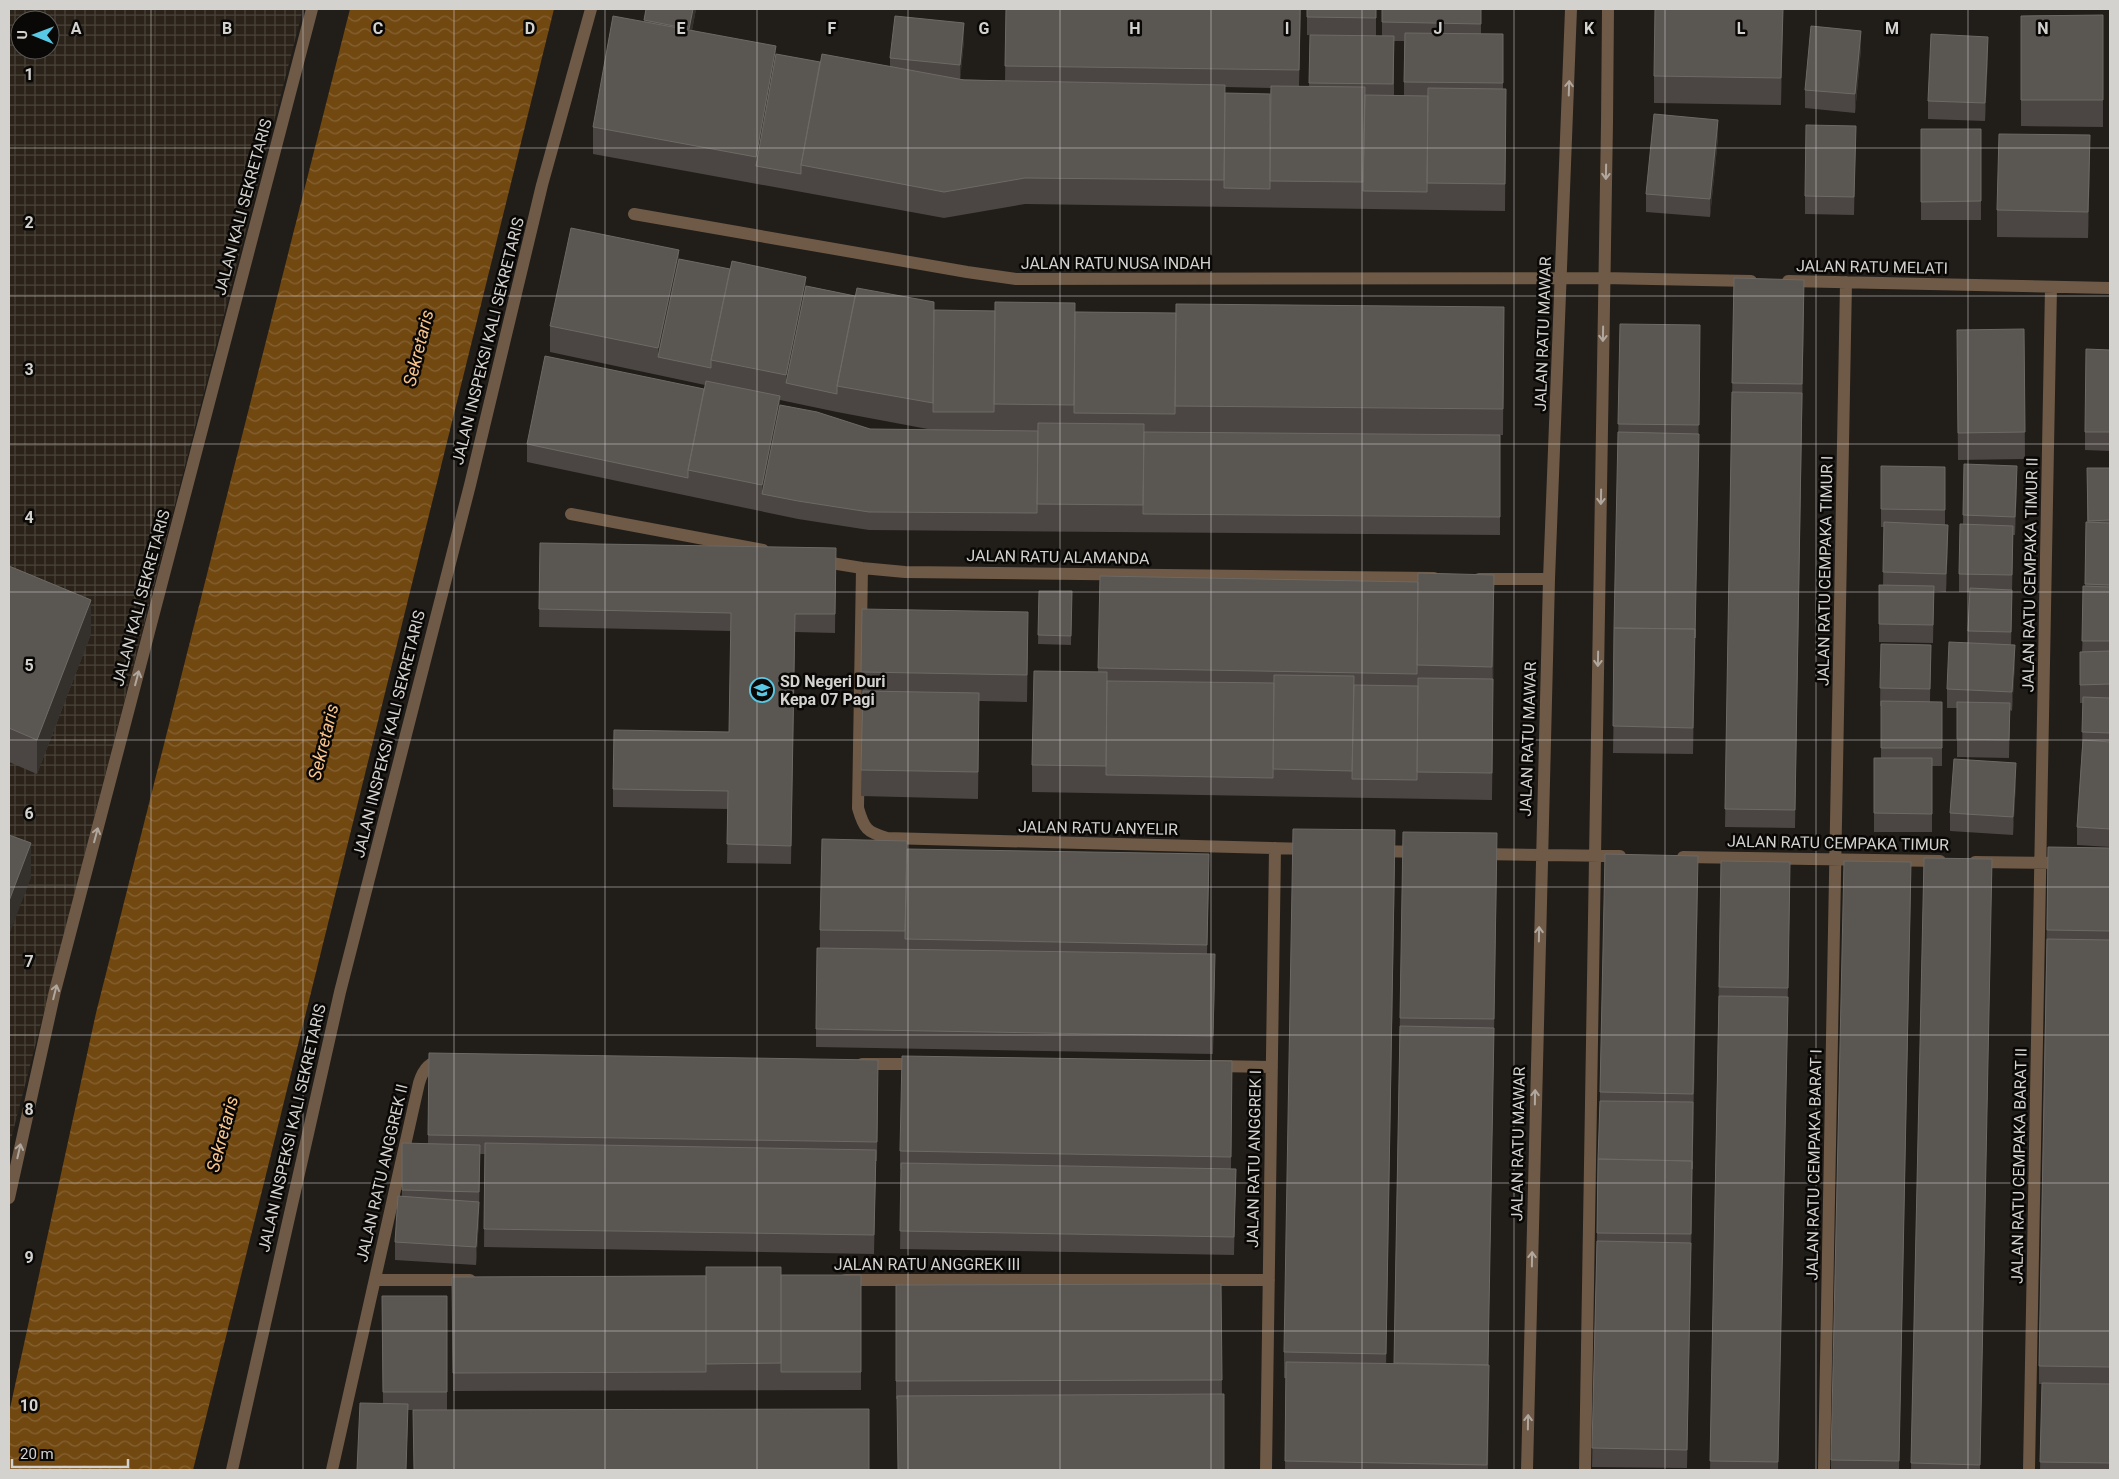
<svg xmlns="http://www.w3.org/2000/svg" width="2119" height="1479" viewBox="0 0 2119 1479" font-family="Roboto,sans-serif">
  <defs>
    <pattern id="industrial-grid" width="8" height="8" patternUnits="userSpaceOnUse" patternTransform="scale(1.25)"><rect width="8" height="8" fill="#2b231a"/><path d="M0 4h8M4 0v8" fill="none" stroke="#49423a"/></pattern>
    <pattern id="water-waves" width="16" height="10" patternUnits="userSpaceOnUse" patternTransform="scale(1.25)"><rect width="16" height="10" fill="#724811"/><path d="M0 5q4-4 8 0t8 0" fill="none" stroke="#856233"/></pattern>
  </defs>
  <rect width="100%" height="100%" fill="#211d19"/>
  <path fill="url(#industrial-grid)" fill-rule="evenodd" d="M9,9H303L9,1147ZM20,20H50V50H20Z"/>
  <path fill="url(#water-waves)" d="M350,9H554L193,1470H9V1413L96,1013Z"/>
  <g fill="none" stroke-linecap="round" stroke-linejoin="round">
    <path stroke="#6e5a46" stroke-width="12" d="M634,214L967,272L1016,279L1603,278L1751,281
      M1788,281L2110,288
      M571,514L763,550
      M819,561L862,568L905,572L1434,578
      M862,568L858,808C864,829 867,832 887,838L1308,849
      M1479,579H1549
      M1378,851L1420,852
      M1480,854L1620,856
      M1683,857L1940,861
      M1975,862L2065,863
      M862,1064H917
      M1215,1066L1272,1067
      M9,1198L55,991L312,9
      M375,1280H470
      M845,1280H1269
      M232,1470L340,992L470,485L542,185L591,9
      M332,1470L419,1083C423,1069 430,1060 445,1061
      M1266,1470L1275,848
      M1527,1470L1549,579L1571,9
      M1585,1470L1607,123L1608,9
      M1824,1470L1846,282
      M2029,1470L2051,287"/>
  </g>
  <path fill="#4b4643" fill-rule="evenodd" d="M646,9H696L692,30L776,54L820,62L890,66V58L964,41L960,79L1005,81L1006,9H1301L1299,86H1309L1310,35H1307V9H1376V36H1382V9H1481V34H1503V89H1506L1505,211L1025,204L944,218L593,154V127L644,22ZM1394,41H1404V96L1394,95ZM1225,87L1271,88L1270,94L1225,93Z
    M1783,9L1781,105L1654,103V76Z
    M2103,15V127L2021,126V16Z
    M1861,49L1855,113L1805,108V90Z
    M1988,55L1985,121L1928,119V101Z
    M1856,126L1854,215L1805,214V196Z
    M1921,129H1981V220H1921Z
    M1718,138L1710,217L1646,212V194Z
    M2090,162L2088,238L1997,237V210Z
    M679,259L855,296L934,310L1176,313L1504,307L1503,435H1500V535L869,530L798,519L527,462V444L704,389L705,385L550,352V326ZM780,400L837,412L933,430L870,429L780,405Z
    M1734,278L1804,306L1795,828L1725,827Z
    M1620,324L1700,352L1693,754L1613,753Z
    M2024,329L2025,459L1958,460L1957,356Z
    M2110,350V451L2085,450V432Z
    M1964,464L2017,484L2015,535H2013L2011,645L2015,663L2012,711L2010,710L2009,758L1957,757V708H1947V689L1968,643L1970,592H1959V574L1963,524Z
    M1881,466L1945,467V524L1948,543L1946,592L1934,591L1933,643L1879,642V585H1883L1884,527H1881Z
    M2087,468H2110V847L2077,845V827L2082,747L2083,703H2080V652H2082L2085,586L2086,522H2087Z
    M540,543L836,548L835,633L795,632L791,864L727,863L728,809L613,807V789L729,732L731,631L539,627Z
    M9,566L91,634L37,774L9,762Z
    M1100,576L1494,601L1492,800L1032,792V765L1098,672Z
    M1039,591H1072L1071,645L1038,644Z
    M1028,638L1027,702L979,701L978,799L861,796L863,699H861V672Z
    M1881,644L1931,645L1930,701L1942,748V766H1932V832H1874V758H1881V706H1880Z
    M2016,781L2013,835L1950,831V813Z
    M1403,832L1497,860L1488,1365L1489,1392L1488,1470H1285L1286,1378H1284V1352L1395,857L1386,1363H1394Z
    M2048,847L2110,848V1470H2040L2042,1384H2039V1366Z
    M907,849L1209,872L1207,954L1215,973L1213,1054L816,1047V1029L820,948V930Z
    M1605,854L1698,882L1687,1468L1592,1467Z
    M1924,858L1992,859L1980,1470H1911Z
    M1721,861L1790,889L1778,1470H1710Z
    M1911,880L1899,1470H1831V1460Z
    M429,1053L878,1079L877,1161H876L874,1254L484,1247L485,1154H480L479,1220L476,1265L395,1260V1242L402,1196V1143L428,1144Z
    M1232,1061L1231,1169H1236L1234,1255L900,1249L901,1169H900V1151Z
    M781,1275H861V1390L453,1391L452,1277Z
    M1221,1284L1222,1394L896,1399V1285Z
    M382,1296H447V1410H408V1423L383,1404Z"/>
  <path fill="#34302c" d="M693,9H696L689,47V29Z
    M1783,9V25L1781,105V78Z
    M964,23V41L960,83V65Z
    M1861,31V49L1855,113V94Z
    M1988,37V55L1985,121V103Z
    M776,46V72L756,166V157Z
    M1718,120V138L1710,217V199Z
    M2090,135V162L2088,238V212Z
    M679,250V277L658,357V348Z
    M806,277V304L786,383V375Z
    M1804,280V306L1802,411V384Z
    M1700,325V352L1693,754V728Z
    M780,396V423L762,494V485Z
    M2017,466V484L2015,535V517Z
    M1948,525V543L1946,592V574Z
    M2013,526V545L2012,594V575Z
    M1494,575V601L1492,693V667Z
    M2012,590V608L2011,650V632Z
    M91,600V634L37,774V740Z
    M1028,612V638L1027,702V675Z
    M2015,645V663L2012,711V692Z
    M1493,679V705L1492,800V773Z
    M979,693V720L978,799V772Z
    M2016,763V781L2013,835V817Z
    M1395,830V857L1386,1380V1354Z
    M1497,833V860L1494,1046V1019Z
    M31,843V878L9,935V901Z
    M1698,856V882L1687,1468V1450Z
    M1790,862L1788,1015L1778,1470L1788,997Z
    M479,1202V1220L476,1265V1247Z
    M1489,1365V1392L1487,1470Z
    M408,1404V1423L406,1470Z"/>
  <path fill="#5a5652" stroke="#6d6965" d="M646,9H693L689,29L644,20Z
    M1006,9H1300L1299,70L1005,66Z
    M1307,9H1376V18L1307,17Z
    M1382,9H1481V24L1382,22Z
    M1655,9H1783L1781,78L1654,76Z
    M2103,15V100H2021V16Z
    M613,16L776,46L756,157L593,127Z
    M895,16L964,23L960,65L890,58Z
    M1811,26L1861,31L1855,94L1805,90Z
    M1405,33L1503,34V83L1404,82Z
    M1931,34L1988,37L1985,103L1928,101Z
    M1310,35L1394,36L1393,84L1309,83Z
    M776,54L820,62L801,165V174L756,166Z
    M822,54L964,80L1225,85L1224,180L1025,178L944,192L801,165Z
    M1271,86L1365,87L1363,182L1270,181Z
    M1428,88L1506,89L1505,184L1427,183Z
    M1225,93L1270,94V189L1224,188Z
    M1365,95L1428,96L1427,192L1363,191Z
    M1654,114L1718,120L1710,199L1646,194Z
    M1806,125L1856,126L1854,197L1805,196Z
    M1921,129H1981V201L1921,202Z
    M1999,134L2090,135L2088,212L1997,210Z
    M571,228L679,250L658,348L550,326Z
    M679,259L730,269L711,360V368L658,357Z
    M732,261L806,277L786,375L711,360Z
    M1734,278L1804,280L1802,384L1732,383Z
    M806,286L855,296L837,386V394L786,383Z
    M857,288L934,302L933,403L837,386Z
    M995,302L1075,303L1074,405L994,404Z
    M1176,304L1504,307L1503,409L1175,406Z
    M934,310L995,311L994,412H933Z
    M1075,312L1176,313L1175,414L1074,413Z
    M1620,324L1700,325L1699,425L1618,424Z
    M2024,329L2025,432L1958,433L1957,330Z
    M2086,349L2110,350V432H2085Z
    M545,356L704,389L688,470V478L527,444Z
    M706,381L780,396L762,485L688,470Z
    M1732,392L1802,393L1795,810L1725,809Z
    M780,405L817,412L870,429L1038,431L1037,513L869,512L798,501L762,494Z
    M1038,423L1144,424L1143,505L1037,504Z
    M1144,432L1500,435V517L1143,514Z
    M1618,432L1699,434L1695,638V629L1614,628Z
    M1964,464L2017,466L2015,517L1963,515Z
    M1881,466L1945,467V510L1881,509Z
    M2087,468H2110V520L2088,521Z
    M1884,522L1948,525L1946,574L1883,572Z
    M2086,522L2110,523V585L2085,584Z
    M1960,524L2013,526L2012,575L1959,574Z
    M540,543L836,548L835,614H795L791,846L727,844L728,791L613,789L614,730L729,732L731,613L539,609Z
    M9,566L91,600L37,740L9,728Z
    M1418,573L1494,575L1492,667L1417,665Z
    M1100,576L1418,582L1417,674L1098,668Z
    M1879,585L1934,586L1933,625L1879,624Z
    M2083,586L2110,587V641H2082Z
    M1970,588L2012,590L2011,632L1968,631Z
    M1039,591H1072L1071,636L1038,635Z
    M862,609L1028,612L1027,675L861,672Z
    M1614,628L1695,629L1693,728L1613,726Z
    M1949,642L2015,645L2012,692L1947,689Z
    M1881,644L1931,645L1930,689L1880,688Z
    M2110,651V684L2080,685V652Z
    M1034,671L1107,672L1106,766L1032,765Z
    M1274,675L1354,676L1352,771L1273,769Z
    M1418,678L1493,679L1492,773L1417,772Z
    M1107,681L1274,683L1273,778L1106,775Z
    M1354,685L1418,686L1417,780L1352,779Z
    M863,691L979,693L978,772L861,770Z
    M2083,697L2110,698V733L2082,732Z
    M1881,701L1942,702V748H1881Z
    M1957,702L2010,703L2009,740L1957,739Z
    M2083,740L2110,742V829L2077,827Z
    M1874,758H1932V814L1874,813Z
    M1954,759L2016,763L2013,817L1950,813Z
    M1293,829L1395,830L1386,1354L1284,1352Z
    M1403,832L1497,833L1494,1019L1400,1018Z
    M9,835L31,843L9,901Z
    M822,839L907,841L905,931L820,930Z
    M2048,847L2110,848V931L2047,930Z
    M907,849L1209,854L1207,945L905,939Z
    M1605,854L1698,856L1693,1094L1600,1092Z
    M1924,858L1992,859L1980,1465L1911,1463Z
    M1721,861L1790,862L1788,988L1719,987Z
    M1844,861L1911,862L1899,1461L1831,1460Z
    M2047,939L2110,940V1367L2039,1366Z
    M817,948L1215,954L1213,1036L816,1029Z
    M1719,996L1788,997L1778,1462L1710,1461Z
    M1400,1026L1494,1028L1488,1365L1394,1363Z
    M429,1053L878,1060L877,1142L428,1135Z
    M902,1056L1232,1061L1231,1157L900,1151Z
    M1600,1101L1693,1102L1692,1169V1161L1598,1159Z
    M402,1143L480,1145L479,1192L402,1190Z
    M485,1143L876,1150L874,1235L484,1229Z
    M1598,1159L1692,1161L1691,1234L1597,1233Z
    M901,1163L1236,1169L1234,1237L900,1231Z
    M398,1196L479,1202L476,1247L395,1242Z
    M1597,1241L1691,1243L1687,1450L1592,1448Z
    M706,1267H781V1363L706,1364Z
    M781,1275H861V1372H781Z
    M706,1276V1372L453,1373L452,1277Z
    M1221,1284L1222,1380L896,1381V1285Z
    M382,1296H447V1392H383Z
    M1286,1362L1489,1365L1487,1465L1285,1461Z
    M2042,1383L2110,1384V1463L2040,1462Z
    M1224,1394V1470H898L897,1396Z
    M360,1403L408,1404L406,1470H357Z
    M869,1409V1470H414L413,1410Z"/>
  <defs><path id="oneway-shaft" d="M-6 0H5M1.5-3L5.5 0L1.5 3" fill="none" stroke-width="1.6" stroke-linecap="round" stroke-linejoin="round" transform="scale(1.25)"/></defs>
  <g stroke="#b0a89f">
    <use href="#oneway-shaft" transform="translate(1569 88) rotate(-88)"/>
    <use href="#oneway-shaft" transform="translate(1606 172) rotate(91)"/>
    <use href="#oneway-shaft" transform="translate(1603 334) rotate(91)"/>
    <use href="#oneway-shaft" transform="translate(1601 497) rotate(91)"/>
    <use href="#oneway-shaft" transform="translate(1598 659) rotate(91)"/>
    <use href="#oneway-shaft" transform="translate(137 678) rotate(-75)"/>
    <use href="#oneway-shaft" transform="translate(96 835) rotate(-75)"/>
    <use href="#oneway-shaft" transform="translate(1539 934) rotate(-89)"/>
    <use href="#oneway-shaft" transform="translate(55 992) rotate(-76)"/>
    <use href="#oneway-shaft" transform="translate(1535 1097) rotate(-89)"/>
    <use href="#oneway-shaft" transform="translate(19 1151) rotate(-77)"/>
    <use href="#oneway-shaft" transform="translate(1532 1259) rotate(-89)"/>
    <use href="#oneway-shaft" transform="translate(1528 1422) rotate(-89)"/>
  </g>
  <path fill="none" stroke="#d4d2cf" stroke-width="1" stroke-opacity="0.55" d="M151,9V1470M303,9V1470M454,9V1470M605,9V1470M757,9V1470M908,9V1470M1060,9V1470M1211,9V1470M1362,9V1470M1514,9V1470M1665,9V1470M1816,9V1470M1968,9V1470M9,148H2110M9,296H2110M9,444H2110M9,592H2110M9,740H2110M9,887H2110M9,1035H2110M9,1183H2110M9,1331H2110"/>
  <defs>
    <symbol id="school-ring" viewBox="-11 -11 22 22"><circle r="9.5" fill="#090806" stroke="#59c8e5" stroke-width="1.5"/><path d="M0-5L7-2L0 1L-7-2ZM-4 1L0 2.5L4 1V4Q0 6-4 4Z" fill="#59c8e5"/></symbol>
  </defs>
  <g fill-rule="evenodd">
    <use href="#school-ring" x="748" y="676" width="28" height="28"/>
  </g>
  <g text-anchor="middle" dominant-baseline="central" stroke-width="5" stroke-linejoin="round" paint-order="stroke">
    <g font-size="16" fill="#d4d2cf" stroke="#090806">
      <text transform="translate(243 207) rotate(-75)">JALAN KALI SEKRETARIS</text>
      <text x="1116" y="263">JALAN RATU NUSA INDAH</text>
      <text transform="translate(1872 267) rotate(1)">JALAN RATU MELATI</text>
      <text transform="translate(1543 334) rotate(-88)">JALAN RATU MAWAR</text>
      <text transform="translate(488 341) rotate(-76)">JALAN INSPEKSI KALI SEKRETARIS</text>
      <text transform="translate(1058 557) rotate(1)">JALAN RATU ALAMANDA</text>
      <text transform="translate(1825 571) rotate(-89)">JALAN RATU CEMPAKA TIMUR I</text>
      <text transform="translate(2030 575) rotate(-89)">JALAN RATU CEMPAKA TIMUR II</text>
      <text transform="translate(141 598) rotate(-75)">JALAN KALI SEKRETARIS</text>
      <text transform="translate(389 734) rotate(-76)">JALAN INSPEKSI KALI SEKRETARIS</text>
      <text transform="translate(1528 739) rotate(-88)">JALAN RATU MAWAR</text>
      <text transform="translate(1098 828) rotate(1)">JALAN RATU ANYELIR</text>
      <text transform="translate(1838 843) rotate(1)">JALAN RATU CEMPAKA TIMUR</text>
      <text transform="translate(292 1128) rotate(-77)">JALAN INSPEKSI KALI SEKRETARIS</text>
      <text transform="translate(1518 1144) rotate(-89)">JALAN RATU MAWAR</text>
      <text transform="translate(1254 1159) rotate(-89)">JALAN RATU ANGGREK I</text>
      <text transform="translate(1814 1165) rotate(-89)">JALAN RATU CEMPAKA BARAT I</text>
      <text transform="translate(2019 1166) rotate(-89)">JALAN RATU CEMPAKA BARAT II</text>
      <text transform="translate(382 1173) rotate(-77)">JALAN RATU ANGGREK II</text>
      <text x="927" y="1264">JALAN RATU ANGGREK III</text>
    </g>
    <g font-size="16" font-weight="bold" fill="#d4d2cf" stroke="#090806" text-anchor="start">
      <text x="780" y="681">SD Negeri Duri<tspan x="780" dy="18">Kepa 07 Pagi</tspan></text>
    </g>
    <g font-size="18" font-style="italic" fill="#fac58d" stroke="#090806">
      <text transform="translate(418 348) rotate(-76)">Sekretaris</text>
      <text transform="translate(323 742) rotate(-76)">Sekretaris</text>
      <text transform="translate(222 1134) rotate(-75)">Sekretaris</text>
    </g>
  </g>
  <g font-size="16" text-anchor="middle" font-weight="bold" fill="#d4d2cf" stroke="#090806" stroke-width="5" stroke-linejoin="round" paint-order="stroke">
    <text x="76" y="34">A</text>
    <text x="227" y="34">B</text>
    <text x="378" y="34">C</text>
    <text x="530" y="34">D</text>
    <text x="681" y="34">E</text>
    <text x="832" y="34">F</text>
    <text x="984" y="34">G</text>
    <text x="1135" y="34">H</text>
    <text x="1287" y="34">I</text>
    <text x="1438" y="34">J</text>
    <text x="1589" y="34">K</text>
    <text x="1741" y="34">L</text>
    <text x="1892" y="34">M</text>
    <text x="2043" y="34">N</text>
    <text x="29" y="80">1</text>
    <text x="29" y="228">2</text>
    <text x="29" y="375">3</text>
    <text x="29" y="523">4</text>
    <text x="29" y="671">5</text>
    <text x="29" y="819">6</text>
    <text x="29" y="967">7</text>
    <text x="29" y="1115">8</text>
    <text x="29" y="1263">9</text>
    <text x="29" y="1411">10</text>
  </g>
  <rect width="2119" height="1479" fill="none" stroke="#d4d2cf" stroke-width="20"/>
  <g transform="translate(35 35) rotate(271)"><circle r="24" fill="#090806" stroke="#5a5956"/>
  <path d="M0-4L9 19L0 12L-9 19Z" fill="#59c8e5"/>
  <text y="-8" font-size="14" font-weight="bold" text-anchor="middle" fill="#d4d2cf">U</text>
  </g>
  <path d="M12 1459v8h116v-8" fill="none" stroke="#d4d2cf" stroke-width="2.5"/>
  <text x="20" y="1459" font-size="15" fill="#d4d2cf" stroke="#090806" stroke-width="4" paint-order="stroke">20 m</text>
</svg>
